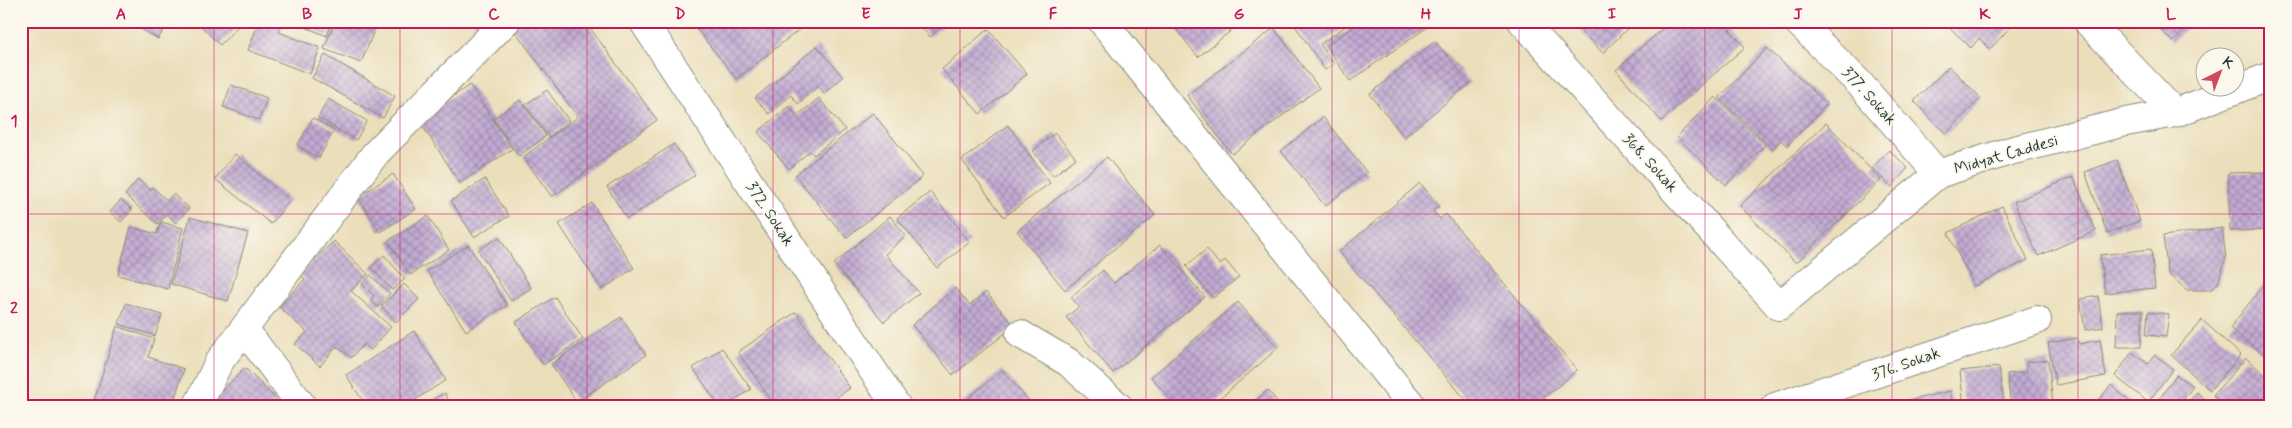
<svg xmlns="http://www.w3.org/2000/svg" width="2292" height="428" viewBox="0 0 2292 428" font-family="Mynerve,sans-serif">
  <defs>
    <pattern id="building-cross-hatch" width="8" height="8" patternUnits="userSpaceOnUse" patternTransform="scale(1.25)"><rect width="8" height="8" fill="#c3aad3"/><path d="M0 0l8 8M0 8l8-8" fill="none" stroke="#9e8cac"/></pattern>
  </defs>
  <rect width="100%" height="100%" fill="#fbf7ec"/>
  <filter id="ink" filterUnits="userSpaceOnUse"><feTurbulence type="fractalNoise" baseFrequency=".02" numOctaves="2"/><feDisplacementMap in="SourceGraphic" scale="10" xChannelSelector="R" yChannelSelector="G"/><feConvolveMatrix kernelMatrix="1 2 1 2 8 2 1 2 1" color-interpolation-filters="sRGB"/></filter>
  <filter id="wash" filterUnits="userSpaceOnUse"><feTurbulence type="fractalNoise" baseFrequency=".0096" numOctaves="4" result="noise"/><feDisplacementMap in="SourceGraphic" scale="20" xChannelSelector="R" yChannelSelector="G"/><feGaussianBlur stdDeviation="1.12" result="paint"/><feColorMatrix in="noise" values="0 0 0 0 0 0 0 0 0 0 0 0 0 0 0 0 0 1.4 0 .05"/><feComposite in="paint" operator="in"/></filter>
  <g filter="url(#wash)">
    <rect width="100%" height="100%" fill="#ebdeba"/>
    <g id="blocks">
      <path fill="url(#building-cross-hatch)" d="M128,21H169L158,39Z
        M196,21H243L220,45Z
        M259,21H276L282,24L279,32L320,48L310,74L248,50Z
        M291,21H332L327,36Z
        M335,21H371L377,23L361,63L324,49Z
        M473,21H490L482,30Z
        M519,21H585L657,120L552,197L523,157L578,117L512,27Z
        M698,21H804L806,24L737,79L693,25Z
        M916,21H948L930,37Z
        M1170,21H1243L1198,57Z
        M1292,21H1353L1320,44L1334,64L1325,70Z
        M1362,21H1436L1350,81L1326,46Z
        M1571,21H1635L1603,53Z
        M1671,21H1722L1745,47L1661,121L1616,70Z
        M1943,21H2016L1990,49L1979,38L1971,48Z
        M2152,21H2194L2173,42Z
        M1274,28L1319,88L1232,154L1187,95Z
        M988,29L1027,74L980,114L942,69Z
        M1435,41L1470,83L1404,137L1370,94Z
        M817,46L843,77L824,93L818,86L798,104L791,95L769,114L755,98Z
        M1767,48L1827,104L1787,146L1781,140L1772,149L1719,98Z
        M325,55L395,96L383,118L312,78Z
        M1949,66L1981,98L1946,134L1914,101Z
        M231,85L267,98L259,120L223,107Z
        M470,85L512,149L460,183L418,119Z
        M547,90L569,121L549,137L525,105Z
        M1715,97L1765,145L1726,185L1677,137Z
        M819,98L845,130L814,155L810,151L789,169L758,132L789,106L797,116Z
        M328,99L367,121L356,140L318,118Z
        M520,100L546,136L519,156L493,119Z
        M873,113L923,176L846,238L795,175Z
        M1323,117L1367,173L1325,206L1281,151Z
        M313,118L334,130L319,158L297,146Z
        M1826,123L1881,180L1796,263L1740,206Z
        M1008,125L1050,183L1004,217L962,160Z
        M1055,133L1076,158L1053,176L1033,151Z
        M674,144L695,175L627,219L607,187Z
        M1889,150L1908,168L1891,187L1872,168Z
        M235,154L290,200L271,224L215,179Z
        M1107,157L1155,215L1065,290L1017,231Z
        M2117,160L2140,221L2107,233L2085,172Z
        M2271,172V230L2230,231L2228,173Z
        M393,174L416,209L380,232L358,197Z
        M2073,177L2096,231L2038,256L2014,202Z
        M138,179L150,190L152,187L167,200L173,194L189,208L176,223L167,214L158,224L125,195Z
        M485,179L509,216L474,237L451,201Z
        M1420,183L1439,206L1433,211L1440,219L1446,214L1577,370L1544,398L1552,407H1472L1339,252Z
        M930,192L970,242L937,268L897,218Z
        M121,200L132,210L121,222L110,212Z
        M592,203L634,268L602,290L559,224Z
        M2002,206L2028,260L1974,286L1948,233Z
        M428,216L449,250L410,275L388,241Z
        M890,216L906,236L885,254L919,293L884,322L834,264Z
        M190,217L248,233L228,301L171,284Z
        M161,222L183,228L168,289L118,275L131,227L157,234Z
        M2222,228L2226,258L2218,283L2210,290H2187L2168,274L2163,236Z
        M499,237L531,288L511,301L478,250Z
        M334,241L368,274L351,291L391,327L371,350L364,344L351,358L337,346L320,366L295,344L307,332L279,307L305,279L299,274Z
        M468,245L507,305L466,331L427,271Z
        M1160,245L1205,297L1113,373L1066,317L1079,307L1071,297L1103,270L1114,283Z
        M1207,249L1220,265L1225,260L1239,277L1213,298L1186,266Z
        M2151,249L2155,288L2105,293L2100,255Z
        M384,255L405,279L392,290L371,267Z
        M370,275L390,293L378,307L370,300L374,296L362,284Z
        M2271,275V360L2230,328Z
        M404,284L419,299L396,322L381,306Z
        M955,288L970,305L986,292L1014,326L953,375L912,325Z
        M2098,296L2103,327L2085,330L2080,299Z
        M555,297L583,339L543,365L516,322Z
        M1238,302L1278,348L1210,407H1177L1151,377Z
        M126,303L162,315L155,336L119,324Z
        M2117,311H2143L2141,347H2116Z
        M796,312L850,388L823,407H776L738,352Z
        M2148,312L2169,314L2166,337L2146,335Z
        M621,317L646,355L577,402L551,364Z
        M2202,320L2241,355L2210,390L2171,355Z
        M117,326L154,339L148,357L184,369L172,407H112L94,401Z
        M414,331L446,380L404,407H367L346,375Z
        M2077,338L2079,344L2100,340L2106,376L2056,385L2048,343Z
        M722,348L751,389L725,407H720L693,368Z
        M2132,352L2148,364L2155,355L2173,369L2148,402L2115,376Z
        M2246,358L2271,380V407H2225L2213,395Z
        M2048,360L2053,405L2011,407L2007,374L2027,372L2026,362Z
        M1999,367L2004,407H1964L1960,371Z
        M245,368L277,400L270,407H212L209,404Z
        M1002,370L1034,407H958Z
        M2176,375L2193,386L2178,407H2154Z
        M2111,385L2136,407H2093Z
        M1268,390L1281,407H1248Z
        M1950,391L1953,407H1891V405Z
        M2197,392L2214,407H2184Z
        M445,393L451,407H417Z"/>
    </g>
  </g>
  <g filter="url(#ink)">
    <use href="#blocks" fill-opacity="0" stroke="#858e77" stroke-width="1"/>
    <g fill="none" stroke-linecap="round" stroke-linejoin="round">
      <defs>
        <path id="street" d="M643,21L897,407
          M1102,21L1413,407
          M1522,21L1779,306L1938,174L2010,151L2126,122L2175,113L2271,76
          M1797,21L1859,83L1938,174
          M2087,21L2175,113
          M244,329L303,407
          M1020,334L1068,362L1119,407
          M197,407L219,362L375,154L506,21
          M1775,407L2037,320"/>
      </defs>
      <use href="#street" stroke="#858e77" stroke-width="30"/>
      <use href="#street" stroke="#fff" stroke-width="28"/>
    </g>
  </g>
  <path fill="none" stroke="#c2185b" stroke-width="1" stroke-opacity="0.55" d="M214,21V407M400,21V407M587,21V407M773,21V407M960,21V407M1146,21V407M1332,21V407M1519,21V407M1705,21V407M1892,21V407M2078,21V407M21,214H2271"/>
  <g text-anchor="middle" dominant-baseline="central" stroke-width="4" stroke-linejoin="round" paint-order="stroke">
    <g font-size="16" fill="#1f3d34" stroke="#fbf7ec">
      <text transform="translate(1869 96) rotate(48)">377. Sokak</text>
      <text transform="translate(2006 155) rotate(-16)">Midyat Caddesi</text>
      <text transform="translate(1650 163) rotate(48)">368. Sokak</text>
      <text transform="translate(770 214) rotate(57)">372. Sokak</text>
      <text transform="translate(1906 364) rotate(-19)">376. Sokak</text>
    </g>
  </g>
  <rect width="2292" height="428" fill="none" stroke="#fbf7ec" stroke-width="55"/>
  <g transform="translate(2220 72) rotate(42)"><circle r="24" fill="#fbf7ec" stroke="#a3ada2"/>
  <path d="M0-4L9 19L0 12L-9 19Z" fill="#d1495b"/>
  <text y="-8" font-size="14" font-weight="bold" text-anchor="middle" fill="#1f3d34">K</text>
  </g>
  <rect x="28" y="28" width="2236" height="372" fill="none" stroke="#c2185b" stroke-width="2"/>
  <g font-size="16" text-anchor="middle" font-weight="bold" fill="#c2185b">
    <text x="121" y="19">A</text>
    <text x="307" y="19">B</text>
    <text x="494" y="19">C</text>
    <text x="680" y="19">D</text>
    <text x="866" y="19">E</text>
    <text x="1053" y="19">F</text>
    <text x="1239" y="19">G</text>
    <text x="1426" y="19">H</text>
    <text x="1612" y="19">I</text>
    <text x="1798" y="19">J</text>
    <text x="1985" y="19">K</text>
    <text x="2171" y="19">L</text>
    <text x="14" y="126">1</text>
    <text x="14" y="313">2</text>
  </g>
</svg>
